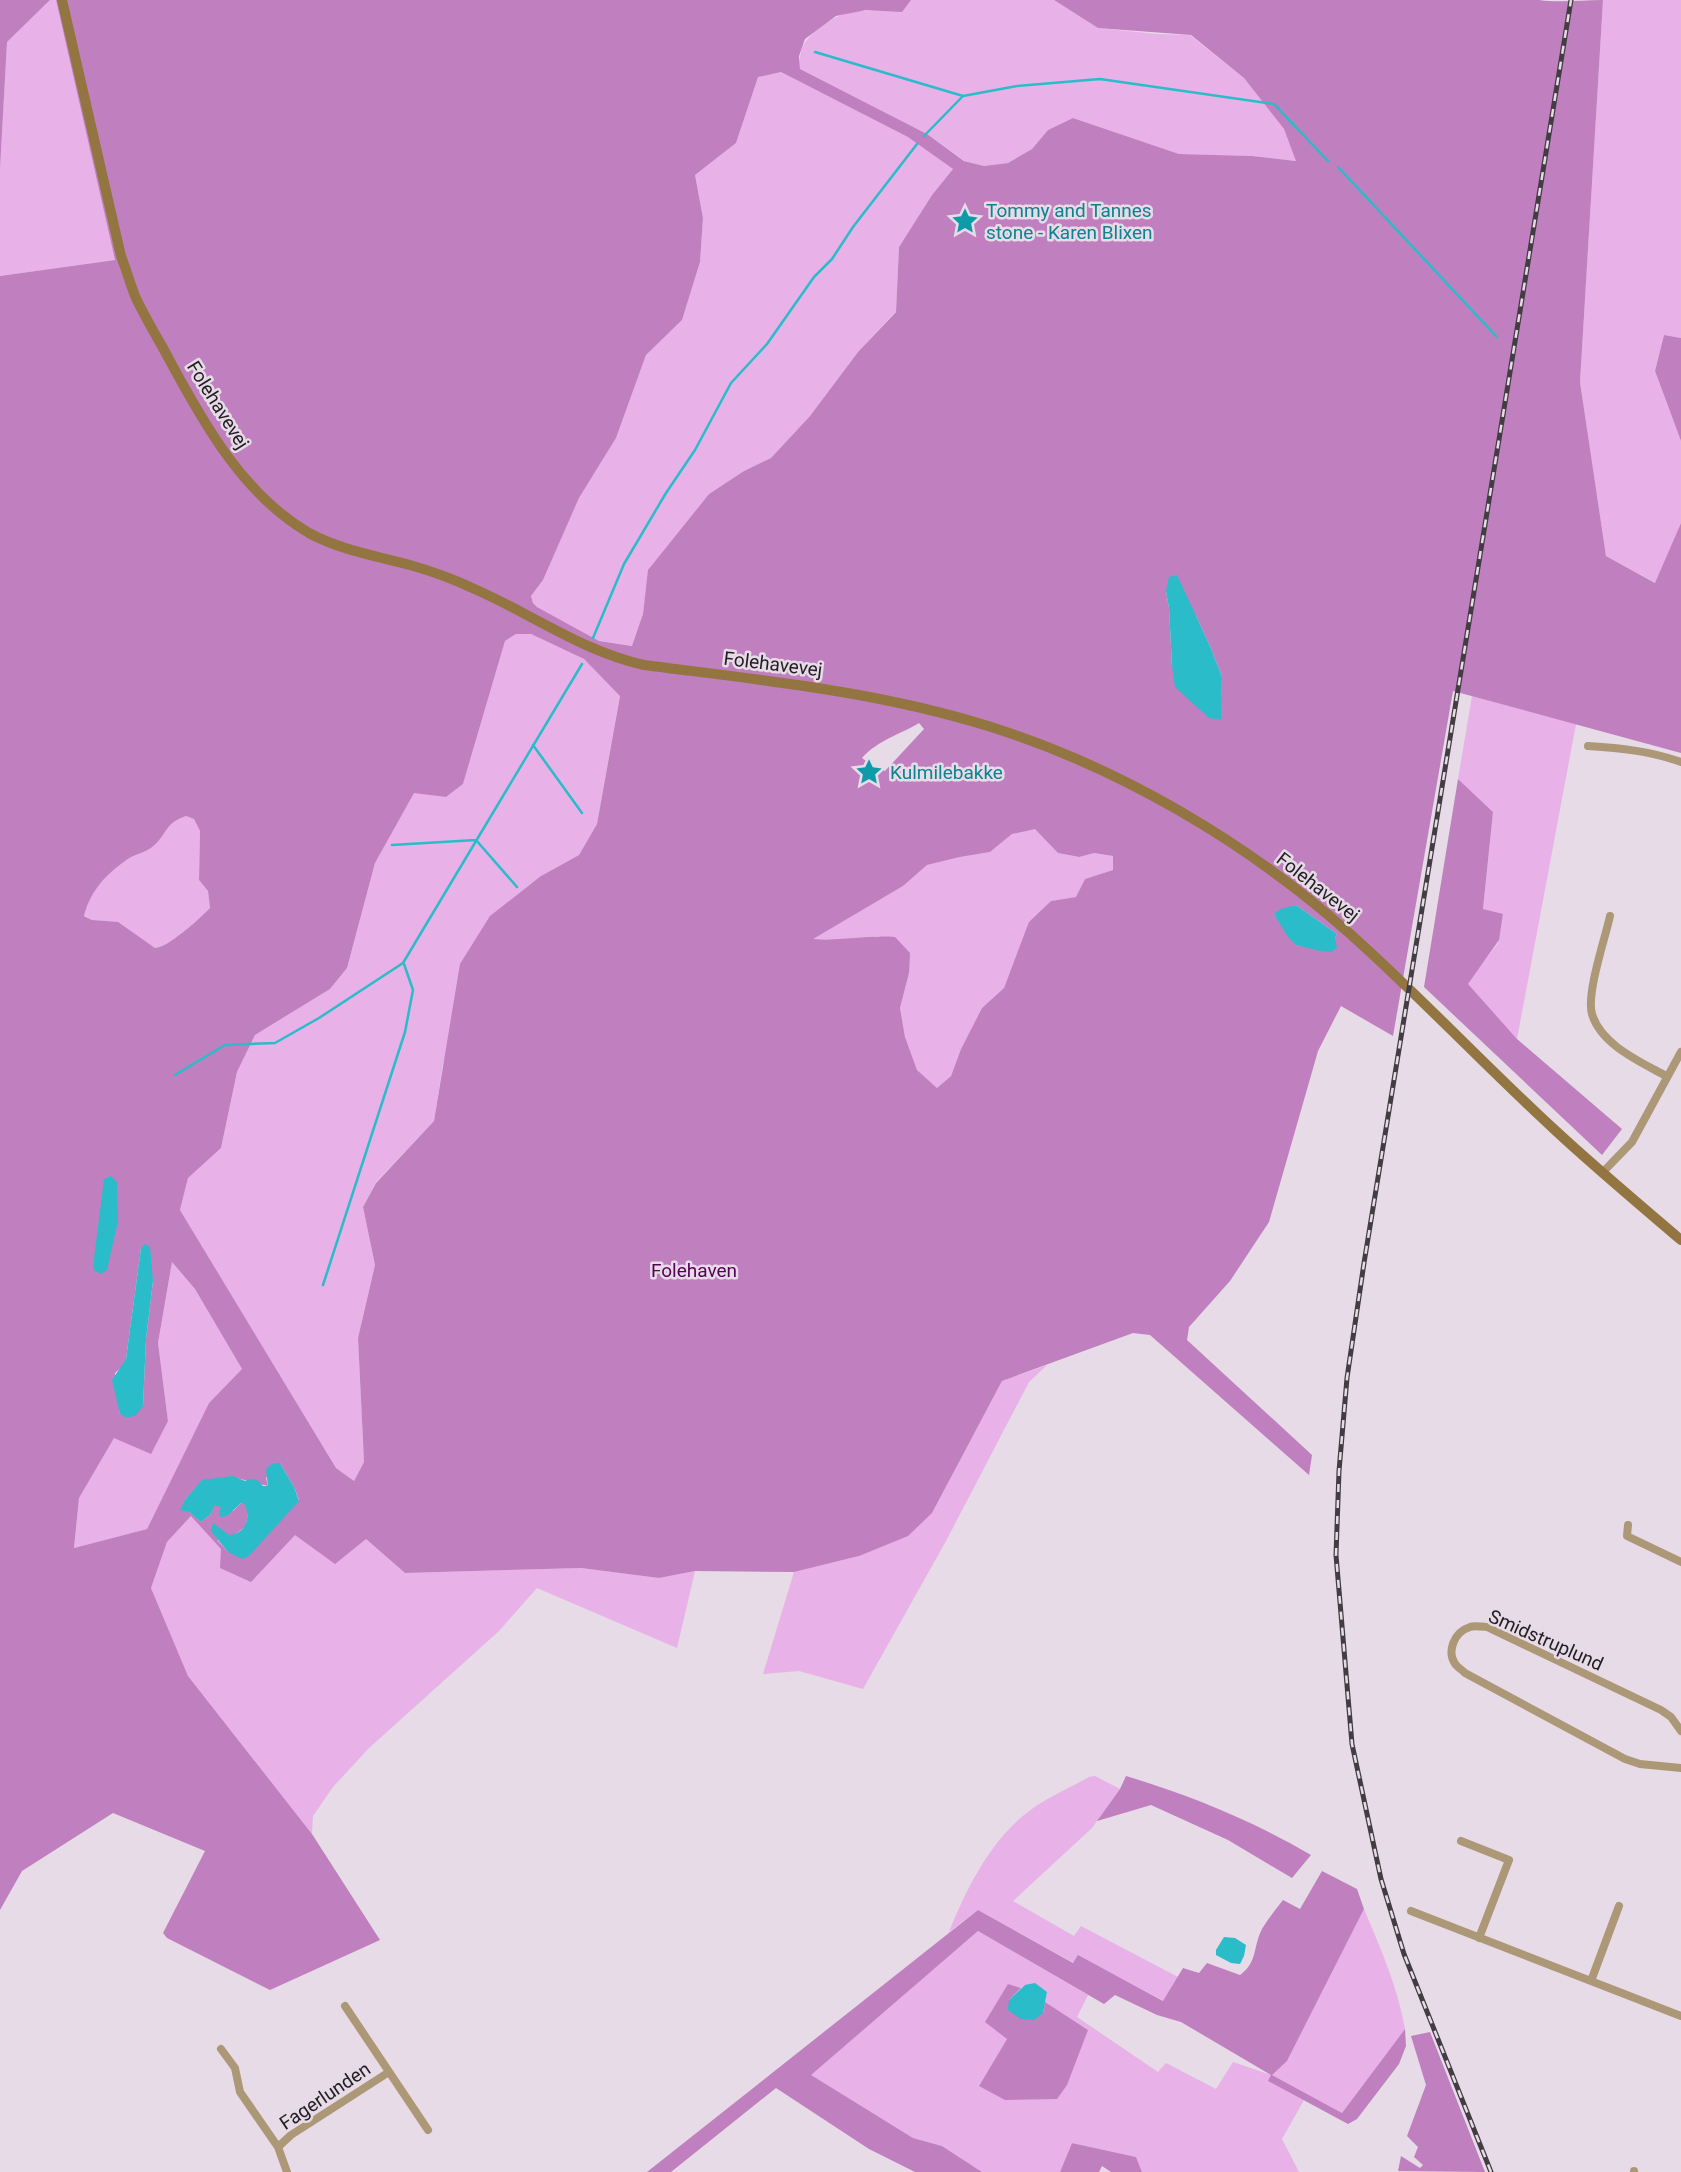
<svg xmlns="http://www.w3.org/2000/svg" width="1681" height="2172" viewBox="0 0 1681 2172" font-family="Roboto,sans-serif">
  <rect width="100%" height="100%" fill="#e6dbe6"/>
  <path fill="#e8b1e7" fill-rule="evenodd" d="M50,0H56L115,260L0,276V169L7,42Z
    M911,0H1054L1098,28L1157,34L1190,35L1244,78L1284,129L1297,161L1252,156L1179,154L1073,118L1048,130L1032,149L1008,163L984,166L965,161L927,134L800,69C799,47 804,40 821,27C848,6 870,10 902,11Z
    M1603,0H1681V338L1664,335L1655,371L1681,441V523L1656,583L1606,556L1580,382Z
    M781,72L909,137L953,169L932,195L899,247L896,311L858,352L810,416L771,458L744,471L709,494L649,569L643,614L633,646L599,641L537,607L533,603L531,596L543,580L579,498L616,438L646,355L682,320L700,262L703,218L695,175L736,143L758,76Z
    M516,634H531L584,659L620,695L597,824L579,855L541,876L443,1064L434,1121L376,1182L363,1207L375,1265L358,1338L364,1462L354,1481L336,1468L180,1210L188,1178L221,1148L237,1072L255,1035L330,989L347,968L375,863L414,792L446,797L463,784L505,641Z
    M1472,696L1576,724L1517,1039L1467,984L1498,943L1503,915L1483,909L1493,812L1458,779Z
    M186,816L194,819L200,831L199,880L208,891L210,908C199,919 169,947 155,948L118,923L92,920L84,915C91,890 108,871 131,857C137,854 145,852 151,848C167,836 164,823 186,816Z
    M1035,828L1058,853L1078,857L1094,853L1113,856V870L1085,879L1077,897L1051,901L1030,922L1004,988L982,1008L961,1049L951,1076L937,1088L917,1070L905,1037L900,1008L909,973L879,936L859,939H812L903,886L927,865L960,857L990,852L1012,834Z
    M172,1262L195,1289L242,1369L209,1403L147,1529L74,1548L79,1498L114,1437L168,1421L158,1343Z
    M1047,1365L1029,1382L946,1541L863,1689L799,1671L763,1674L794,1572L859,1556L932,1513L1002,1381Z
    M191,1516L295,1535L366,1539L405,1573L581,1568L659,1578L695,1571L677,1648L537,1588L499,1631L369,1748L333,1787L313,1816L312,1834L188,1676L151,1588L167,1542Z
    M1095,1776L1120,1789L1092,1828L1013,1901L1074,1936L1081,1926L1178,1977L1164,2001L1079,1956L1074,1963L978,1910L949,1932C966,1890 988,1845 1024,1815C1043,1799 1068,1789 1089,1777Z
    M1364,1909C1380,1947 1398,1988 1405,2029L1342,2113L1272,2075L1269,2081L1304,2100L1282,2139L1299,2172H1142L1136,2157L1072,2143L1060,2172H982L942,2146L913,2138L810,2075L978,1931L1088,1995L1077,2017L1158,2072L1166,2063L1216,2089L1233,2062L1271,2075L1287,2061ZM1008,1984L1021,1988L1025,1985L1047,1992L1045,2002L1088,2030L979,2086L1007,2039Z"/>
  <path fill="#c07fbf" fill-rule="evenodd" d="M0,0H50L7,42L0,169Z
    M56,0H911L902,12L866,10L836,16L805,39L799,56L800,69L927,134L964,161L984,166L1008,163L1032,149L1048,130L1073,118L1179,154L1252,156L1296,161L1284,129L1244,78L1191,35L1098,28L1054,0H1539C1560,3 1581,0 1603,0L1580,382L1606,556L1655,583L1681,523V753L1453,691L1393,1036L1341,1006L1318,1051L1269,1222L1230,1281L1189,1327L1187,1340L1312,1455L1309,1475L1150,1335L1133,1333L1002,1381L932,1513L908,1536L859,1556L794,1572L695,1571L659,1578L581,1568L405,1573L366,1539L335,1564L295,1535L251,1582L220,1568L221,1549L191,1516L167,1542L151,1588L188,1676L312,1834L380,1940L270,1990L167,1938L163,1933L205,1851L113,1813L22,1871L0,1910V276L115,260ZM781,72L908,137L953,169L932,195L899,247L896,312L858,352L810,416L771,458L744,471L709,494L648,570L643,614L632,646L599,641L537,607L533,603L531,596L543,580L579,498L616,438L646,355L682,320L700,262L703,218L695,175L736,143L758,77ZM1166,591L1196,616L1210,646L1222,677L1220,720L1172,666L1169,608ZM516,634H531L584,659L620,696L597,824L579,855L541,876L490,916L460,964L434,1121L376,1183L363,1207L375,1265L358,1338L364,1462L354,1481L336,1468L180,1210L188,1178L221,1148L237,1072L255,1035L330,989L347,968L375,863L414,793L446,797L463,784L505,641ZM919,723L924,729L885,771L873,766L862,758C878,740 899,735 919,723ZM186,816L194,819L200,831L199,880L208,891L210,908C199,919 169,947 155,948L118,922L92,920L84,916C91,889 108,872 131,857C137,854 145,852 151,848C167,836 164,823 186,816ZM1035,829L1058,853L1079,857L1094,853L1113,856V870L1085,879L1076,897L1051,901L1029,922L1004,988L982,1008L961,1049L951,1076L937,1088L917,1070L905,1037L900,1008L909,973L910,953L895,937C868,935 840,941 813,939L903,886L927,865L960,857L990,852L1012,834ZM1296,905L1337,934L1335,938L1308,947L1296,945L1274,914ZM141,1248L153,1281L146,1339L143,1406L120,1414L115,1373L123,1366L126,1359ZM172,1262L195,1289L242,1369L209,1403L147,1529L74,1548L79,1498L114,1438L151,1454L168,1421L158,1343ZM280,1463L294,1487L299,1500L228,1552L217,1540L234,1535L246,1526L248,1511L246,1505L241,1503L233,1511L215,1504L210,1515L201,1522L189,1512L185,1500L202,1481L233,1477L268,1486L266,1478Z
    M1664,335L1681,338V441L1655,371Z
    M1458,779L1493,812L1483,909L1503,914L1499,940L1468,984L1517,1039L1622,1129L1602,1155L1424,987Z
    M1126,1776C1190,1795 1253,1821 1311,1855L1292,1878L1228,1840L1151,1805L1097,1821L1120,1789Z
    M1322,1871L1357,1889L1364,1909L1287,2061L1272,2075L1342,2113L1405,2029L1406,2046L1399,2064L1357,2119L1348,2124L1268,2081L1271,2075L1181,2022L1157,2015L1115,1995L1104,2004L978,1931L811,2075L913,2138L942,2146L982,2172H915L869,2149L776,2088L671,2172H647L978,1910L1073,1963L1078,1955L1163,2001L1183,1968L1199,1973L1207,1963L1240,1975C1258,1962 1253,1946 1262,1929C1268,1919 1276,1909 1283,1900L1300,1909Z
    M1008,1984L1021,1988L1009,2000L1043,2013L1045,2002L1088,2030L1067,2085L1057,2099L1005,2100L979,2086L1007,2039L985,2022Z
    M1430,2032L1485,2172L1398,2171L1401,2156L1420,2168L1423,2165L1414,2157L1418,2147L1407,2136L1426,2085L1411,2036Z
    M1072,2143L1136,2157L1142,2172H1111L1102,2166L1099,2172H1060Z"/>
  <path fill="#2abcc9" d="M1177,575L1210,646L1222,677L1221,720L1209,718L1175,687L1172,666L1169,608L1166,591L1169,577Z
    M1296,905L1337,934L1335,938L1337,948L1331,952L1320,951L1296,945L1288,937L1274,914L1281,909Z
    M111,1176L117,1182L118,1221L107,1270L101,1274L95,1271L93,1266L104,1179Z
    M145,1244L150,1247L153,1281L146,1339L143,1406L136,1415L127,1418L120,1414L112,1380L126,1359L141,1248Z
    M275,1463H280L294,1487L299,1501L249,1556L242,1559L228,1552L211,1531L213,1523L229,1535C245,1534 251,1519 245,1505L241,1503L227,1516L220,1517L219,1513L221,1507L215,1505L210,1515L201,1522L189,1512L180,1510L185,1500L202,1480L233,1476L245,1481C254,1477 257,1479 263,1486H268L266,1470L270,1465Z
    M1224,1937L1235,1938L1246,1945L1244,1956L1240,1964L1231,1963L1216,1955V1950Z
    M1035,1983L1047,1992L1043,2013L1034,2020L1021,2019L1008,2010L1009,2000L1025,1985Z"/>
  <g fill="none" stroke-linecap="round" stroke-linejoin="round">
    <path stroke="#2abcc9" stroke-width="2.5" d="M815,52L963,96
      M924,136L963,96L1017,86L1100,79L1274,104L1328,161
      M1338,167L1497,337
      M593,638L624,564L666,493L695,450L731,383L767,344L814,277L832,259L853,227L917,144
      M533,745L582,813
      M392,845L476,840L517,887
      M175,1075L225,1045L275,1043L319,1018L403,963L582,664
      M323,1285L405,1032L413,990L404,964"/>
    <path stroke="#ac9877" stroke-width="8" d="M1588,746C1620,748 1650,751 1681,762
      M1610,916C1605,939 1586,994 1592,1014C1601,1045 1641,1062 1666,1076
      M1602,1173L1632,1142L1681,1052
      M1628,1525L1627,1536L1681,1562
      M1681,1731L1671,1717L1661,1710L1487,1627C1481,1627 1475,1625 1470,1627C1454,1632 1446,1652 1456,1665C1459,1668 1462,1670 1465,1673L1625,1759L1640,1764L1681,1768
      M1461,1841L1509,1860L1479,1938
      M1411,1911L1681,2016
      M1591,1981L1619,1906
      M345,2006L428,2130
      M221,2049L235,2068L240,2092L278,2147
      M287,2172L278,2147L291,2135L389,2072
      M1634,2172V2171"/>
    <path stroke="#937541" stroke-width="10" d="M62,0L121,256C126,269 130,283 135,296C145,318 159,340 170,361C205,426 244,495 309,533C340,550 377,556 410,565C431,571 451,578 470,587C529,612 581,651 644,665C760,680 876,691 988,726C1119,767 1245,841 1348,932C1420,996 1485,1066 1556,1131C1597,1169 1639,1204 1681,1240"/>
    <defs>
      <path id="rail" d="M1491,2172L1404,1954L1381,1879L1352,1744L1336,1555L1339,1471L1347,1378L1364,1263L1571,0"/>
    </defs>
    <use href="#rail" stroke="#423d42" stroke-width="5"/>
    <use href="#rail" stroke="#e6dbe6" stroke-width="2.5" stroke-dasharray="8" stroke-linecap="butt"/>
  </g>
  <defs>
    <symbol id="sight-bare" viewBox="-9 -9 18 18"><path d="M0-6L1.8-2.2L6-1.7L2.9 1.2L3.7 5.4L0 3.3L-3.7 5.4L-2.9 1.2L-6-1.7L-1.8-2.2Z" fill="#0f9aa8" stroke="#e6dbe6" stroke-width="2.5" paint-order="stroke"/></symbol>
  </defs>
  <g fill-rule="evenodd">
    <use href="#sight-bare" x="946" y="202" width="38" height="38"/>
    <use href="#sight-bare" x="850" y="753" width="38" height="38"/>
  </g>
  <g text-anchor="middle" dominant-baseline="central" stroke-width="5" stroke-linejoin="round" paint-order="stroke">
    <g font-size="19" fill="#0d838f" stroke="#e6dbe6" text-anchor="start">
      <text x="986" y="210">Tommy and Tannes<tspan x="986" dy="22">stone - Karen Blixen</tspan></text>
      <text x="890" y="772">Kulmilebakke</text>
    </g>
    <g font-size="19" fill="#221e22" stroke="#e6dbe6">
      <text transform="translate(218 405) rotate(58)">Folehavevej</text>
      <text transform="translate(773 664) rotate(7)">Folehavevej</text>
      <text transform="translate(1318 887) rotate(38)">Folehavevej</text>
      <text transform="translate(1546 1640) rotate(24)">Smidstruplund</text>
      <text transform="translate(325 2096) rotate(-34)">Fagerlunden</text>
    </g>
    <g font-size="19" fill="#550157" stroke="#e6dbe6">
      <text x="694" y="1270">Folehaven</text>
    </g>
  </g>
</svg>
